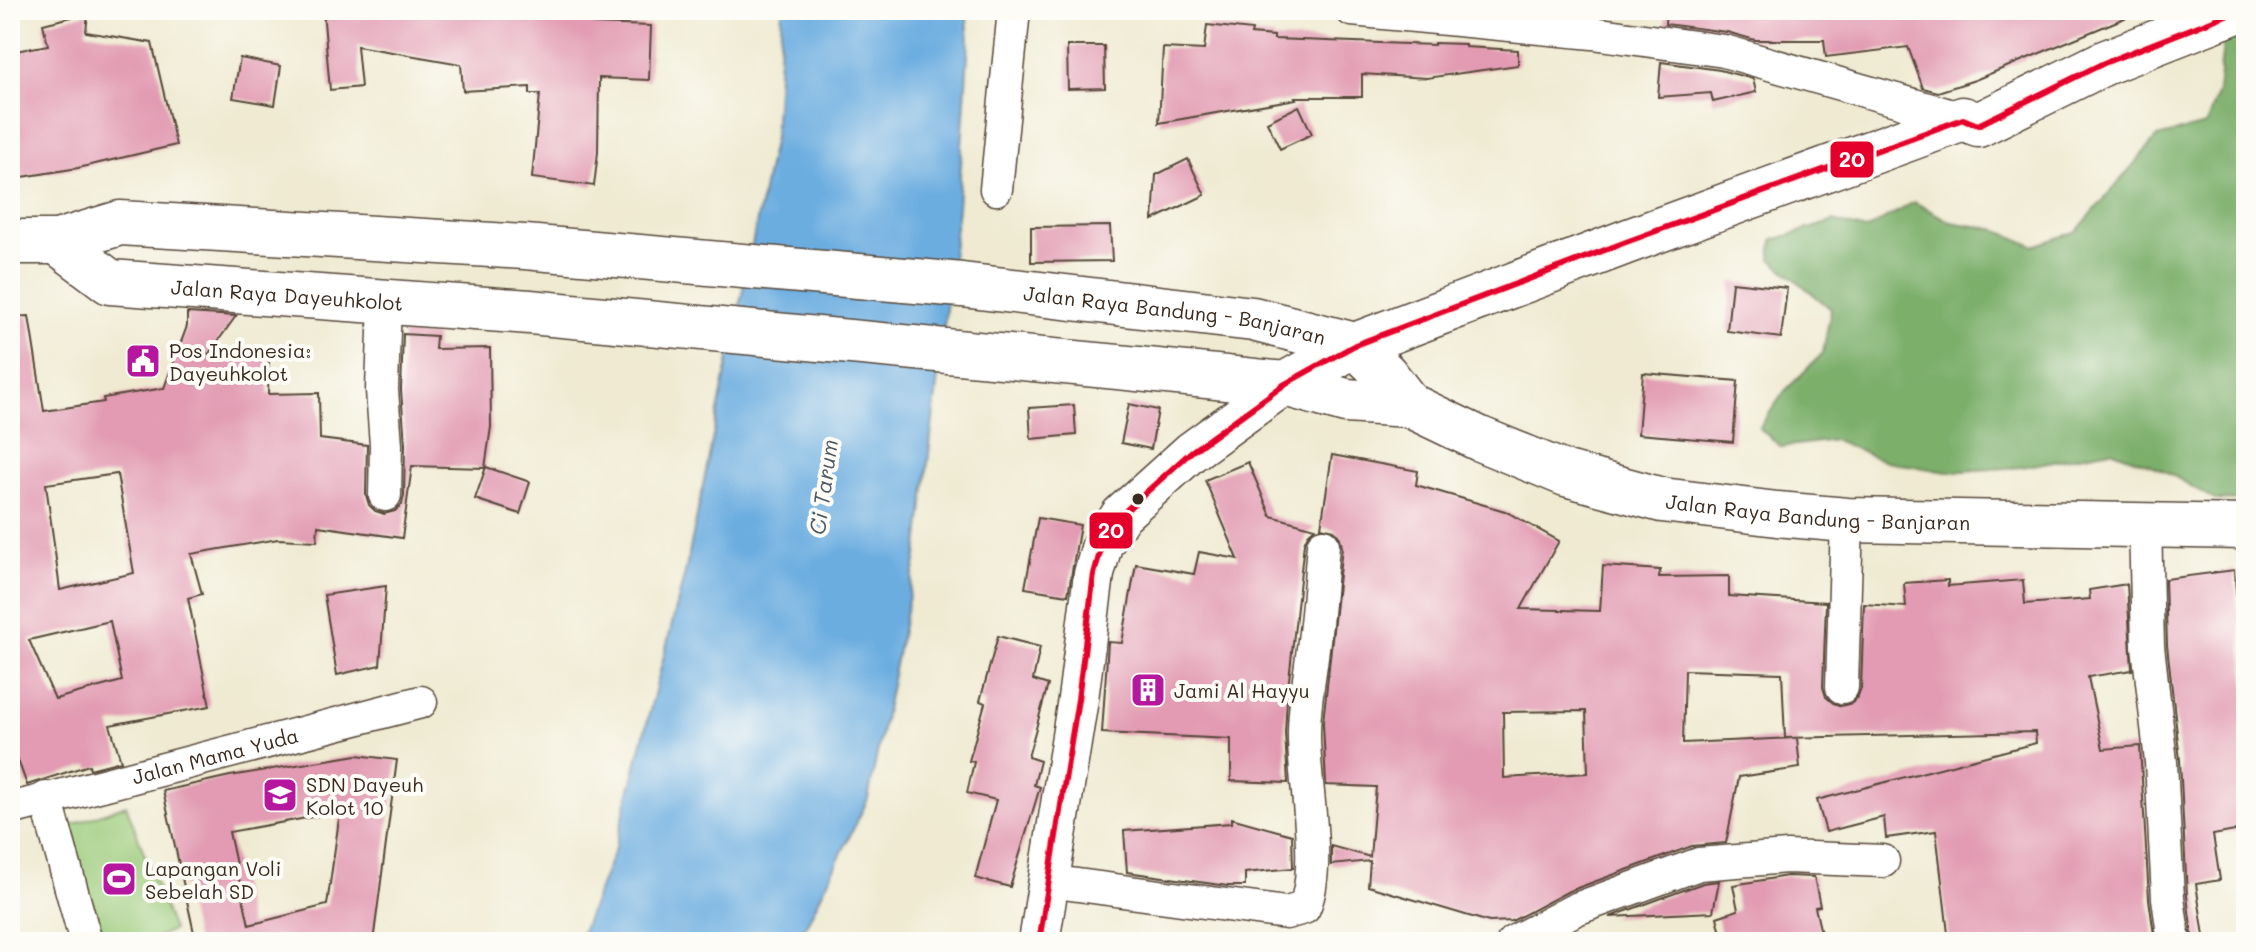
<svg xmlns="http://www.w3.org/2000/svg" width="2256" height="952" viewBox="0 0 2256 952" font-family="Mali,sans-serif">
  <rect width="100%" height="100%" fill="#fdfcf7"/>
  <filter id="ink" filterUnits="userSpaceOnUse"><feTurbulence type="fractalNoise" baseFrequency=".0125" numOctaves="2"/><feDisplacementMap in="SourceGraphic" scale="16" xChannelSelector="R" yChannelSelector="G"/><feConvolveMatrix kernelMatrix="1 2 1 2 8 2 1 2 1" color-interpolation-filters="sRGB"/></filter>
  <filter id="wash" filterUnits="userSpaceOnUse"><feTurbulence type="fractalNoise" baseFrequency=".006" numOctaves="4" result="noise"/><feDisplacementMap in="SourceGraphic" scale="32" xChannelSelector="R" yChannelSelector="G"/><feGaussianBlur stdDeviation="1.8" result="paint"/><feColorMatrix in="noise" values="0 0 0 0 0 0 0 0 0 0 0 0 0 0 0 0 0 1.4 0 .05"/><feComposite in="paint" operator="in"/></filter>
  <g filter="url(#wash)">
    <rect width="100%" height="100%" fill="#efead1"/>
    <path fill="#9bcb7a" stroke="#6b7a4c" stroke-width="2" d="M126,805L173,930L145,942H106L66,827Z"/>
    <path fill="#7caf6a" stroke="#5c6c44" stroke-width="2" d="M2246,26V501L2215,500L2163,470L2111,450L2022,467L1947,472L1884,461L1835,440L1781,447L1759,428L1785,391L1823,353L1831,309L1771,259L1773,240L1834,221L1866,230L1914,202L1951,222L1994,229L2034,246L2077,231L2157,137L2206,125L2218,91L2224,35Z"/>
    <path fill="#6cade0" stroke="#546c7f" stroke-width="2" d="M782,10H966L969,39L958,207L917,556L868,799L798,942H578L615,848L686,569L774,137Z"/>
    <g id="blocks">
      <path fill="#e29bb2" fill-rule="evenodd" d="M323,10H560V16H593L594,24L651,26L649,80L599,78L598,152L594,186L532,178L540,94H530V87L463,91L461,64L357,46L361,87L330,90Z
        M1666,10H2139V12L1975,80L1938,92L1923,88L1908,47L1826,57L1824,40H1755L1727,32L1665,24Z
        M88,13L86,32L152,43L176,145L78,168L10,179V52L48,45L43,24Z
        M1207,25L1252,30L1251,34L1274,36V39L1434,45V43L1465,44V47L1518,50V65L1427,78L1362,74V97H1295L1296,99L1159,123L1163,48L1204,50Z
        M1067,46H1104L1105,88L1068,89Z
        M240,58L281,66L275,105L233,98Z
        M1661,62L1720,70L1753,79L1756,92L1713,102L1711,93L1658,97Z
        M1299,106L1312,134L1280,149L1267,122Z
        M1188,159L1205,195L1153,220L1156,175Z
        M1110,226L1112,261L1031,262V227Z
        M1732,282L1787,288L1781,338L1727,331Z
        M187,313L236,316L208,355L269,356L268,394L319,393L320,439L367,445L366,495L369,505L375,511L384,514L395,511L402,504L404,495L405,444L401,390L403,334L436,336L435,349L490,348L491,427L485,468L412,466L402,538L318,526L317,541L278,539L191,554L202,594L188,598L210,706L110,725L121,761L90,769L89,765L27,785L10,738V317L29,316L44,411L104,402L103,398L164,388L187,326ZM117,474L134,573L60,590L46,484ZM110,621L122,681L55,699L29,640Z
        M1643,373L1738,381L1733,442L1638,434Z
        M1129,404L1158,410L1151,449L1121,443Z
        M1074,405L1076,435L1031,439L1029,408Z
        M1332,455L1418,471L1416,485L1505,511L1559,541L1521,609L1600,611L1603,566L1660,570L1659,577L1729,576V596L1826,602L1823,687L1826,697L1833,703L1841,706L1852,703L1858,696L1861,688L1864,604L1906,607L1904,583L1948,580V586L2023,580L2025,604L2090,599L2089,590L2127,584L2132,670L2088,677L2103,749L2140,746L2149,899L2155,942H1949L1936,831L1886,838L1884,817L1826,832L1817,800L2036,743L2035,732L1785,738L1782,673L1685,670L1683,743L1797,738L1800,768L1739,777L1726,843L1692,846L1569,891L1512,921L1489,922L1368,886L1370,861L1331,865V846L1370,857L1376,787L1326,785L1323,723L1342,547L1340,538L1334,530L1321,527ZM1586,711L1588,773L1504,778L1503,712Z
        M1248,462L1271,516L1315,528L1308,534L1304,543L1287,698L1285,733L1288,783L1231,781V739L1102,733L1108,642L1122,643L1136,564L1194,574L1199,552L1238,559L1205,480Z
        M486,467L530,482L520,514L475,499Z
        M1038,518L1080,525L1068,595L1025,588Z
        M2234,570L2246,686V829L2213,835L2220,880L2196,884L2205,942H2193L2187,896L2180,760L2167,645L2165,579Z
        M386,586L380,665L337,675L324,595Z
        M998,636L1040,647L1033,680L1048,685L1028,757L1040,761L1034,785L1040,787L1010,887L975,878L996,800L967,793L974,762L969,761L985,703L980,701Z
        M357,755L397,760L373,942H196L163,791L230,776ZM340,812L327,905L249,925L229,832Z
        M1231,818L1292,835L1293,868L1245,873V886H1228L1127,872L1124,831L1231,823Z
        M1787,876L1814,877L1820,906L1815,907L1823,942H1786L1784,936L1755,942H1723L1717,917L1738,910L1733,885Z
        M1719,881L1713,912L1610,917L1703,883Z"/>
    </g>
  </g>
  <g filter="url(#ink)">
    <use href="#blocks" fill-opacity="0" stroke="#564739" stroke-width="2"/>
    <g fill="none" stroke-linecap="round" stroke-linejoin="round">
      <defs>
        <g id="minor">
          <path d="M1352,10L1593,33L1724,51L1963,119"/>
          <path d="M996,189L1014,10"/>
          <path d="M385,302L382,390L386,445L385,495"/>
          <path d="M2145,523L2148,646L2161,762L2168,898L2174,942"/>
          <path d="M1842,687L1847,520"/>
          <path d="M46,798L86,942"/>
          <path id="s1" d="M10,809L421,702"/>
          <path d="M1048,881L1286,913L1304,908C1323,866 1303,781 1304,733C1304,704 1310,676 1313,648C1318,613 1320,579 1323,545"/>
          <path d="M1513,942L1576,909L1699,864L1787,857L1883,861"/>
        </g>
        <path id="tertiary" d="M1039,942L1078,699L1094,574L1102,545L1121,515L1191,452L1285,384"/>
        <path id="secondary" d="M1285,384L1355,345L1626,242L1963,119L1978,125L2104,63L2239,10"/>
        <g id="primary">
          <path id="s2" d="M10,242H57L120,223L525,247L962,285L1253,319L1355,345L1385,374L1409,405L1480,439L1566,474L1662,500L1777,514L1847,520L2246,527"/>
          <path id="s3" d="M57,242L110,282L530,312L1118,367L1285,384L1346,401L1409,405"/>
        </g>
      </defs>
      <use href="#minor" stroke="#564739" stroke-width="35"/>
      <use href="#tertiary" stroke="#564739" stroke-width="43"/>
      <use href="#secondary" stroke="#564739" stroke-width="47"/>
      <use href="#primary" stroke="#564739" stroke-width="47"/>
      <use href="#minor" stroke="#fff" stroke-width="32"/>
      <use href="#tertiary" stroke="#fff" stroke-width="40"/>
      <use href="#secondary" stroke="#fff" stroke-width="44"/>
      <use href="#primary" stroke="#fff" stroke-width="44"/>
      <defs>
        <path id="bus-1" d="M1039,942L1078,699L1094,574L1102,545L1121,515L1191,452L1285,384L1355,345L1626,242L1963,119L1978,125L2104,63L2239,10"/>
      </defs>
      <use href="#bus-1" stroke="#fdfcf7" stroke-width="12"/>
      <use href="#bus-1" stroke="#e4002b" stroke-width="6"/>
    </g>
  </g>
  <defs>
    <symbol id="civic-square" viewBox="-11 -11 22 22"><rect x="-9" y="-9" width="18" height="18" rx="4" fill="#b5179e" stroke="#fdfcf7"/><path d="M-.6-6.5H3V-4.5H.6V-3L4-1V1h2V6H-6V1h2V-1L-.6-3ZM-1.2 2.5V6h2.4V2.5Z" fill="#fff"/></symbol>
    <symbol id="building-square" viewBox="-11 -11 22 22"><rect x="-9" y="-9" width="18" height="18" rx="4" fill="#b5179e" stroke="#fdfcf7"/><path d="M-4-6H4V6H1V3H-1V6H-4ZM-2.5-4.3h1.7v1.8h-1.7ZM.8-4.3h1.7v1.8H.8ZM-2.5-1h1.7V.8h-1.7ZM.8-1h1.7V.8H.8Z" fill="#fff"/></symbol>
    <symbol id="school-square" viewBox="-11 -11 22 22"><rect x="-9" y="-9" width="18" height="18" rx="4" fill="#b5179e" stroke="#fdfcf7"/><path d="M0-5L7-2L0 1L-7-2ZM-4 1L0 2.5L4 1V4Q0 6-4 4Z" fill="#fff"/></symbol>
    <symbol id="stadium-square" viewBox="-11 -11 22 22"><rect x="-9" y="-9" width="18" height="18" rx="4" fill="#b5179e" stroke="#fdfcf7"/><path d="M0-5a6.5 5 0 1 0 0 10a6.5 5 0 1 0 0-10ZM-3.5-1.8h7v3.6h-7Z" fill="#fff"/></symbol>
  </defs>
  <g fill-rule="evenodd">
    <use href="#civic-square" x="123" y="341" width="40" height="40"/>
    <use href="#building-square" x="1128" y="670" width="40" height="40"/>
    <use href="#school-square" x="260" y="775" width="40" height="40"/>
    <use href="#stadium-square" x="99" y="859" width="40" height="40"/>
  </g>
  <circle fill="#3b2a1e" stroke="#fdfcf7" stroke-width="3" cx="1138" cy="499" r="7"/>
  <g text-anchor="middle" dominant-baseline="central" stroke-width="8" stroke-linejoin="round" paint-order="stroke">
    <g font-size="20" fill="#3b2a1e" stroke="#fdfcf7">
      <text stroke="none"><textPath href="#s3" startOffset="244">Jalan Raya Dayeuhkolot</textPath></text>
      <text stroke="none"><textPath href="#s2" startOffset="1172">Jalan Raya Bandung - Banjaran</textPath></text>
      <text stroke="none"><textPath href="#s2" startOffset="1864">Jalan Raya Bandung - Banjaran</textPath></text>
      <text stroke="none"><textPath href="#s1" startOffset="212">Jalan Mama Yuda</textPath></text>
    </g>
    <g font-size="20" fill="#3b2a1e" stroke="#fdfcf7" text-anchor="start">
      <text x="169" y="350">Pos Indonesia:<tspan x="169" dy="23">Dayeuhkolot</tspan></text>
      <text x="1174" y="690">Jami Al Hayyu</text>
      <text x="306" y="784">SDN Dayeuh<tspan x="306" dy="23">Kolot 10</tspan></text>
      <text x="145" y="868">Lapangan Voli<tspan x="145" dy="23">Sebelah SD</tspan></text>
    </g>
    <g font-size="22" font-style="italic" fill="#4c5862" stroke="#fdfcf7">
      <text transform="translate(823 487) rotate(-82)">Ci Tarum</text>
    </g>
  </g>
  <g stroke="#fdfcf7" stroke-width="3">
    <rect x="1829" y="140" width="46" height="39" rx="8" fill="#e4002b"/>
    <rect x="1088" y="511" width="46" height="39" rx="8" fill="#e4002b"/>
  </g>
  <g font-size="22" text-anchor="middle" font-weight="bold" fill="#fff">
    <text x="1852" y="167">20</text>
    <text x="1111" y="538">20</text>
  </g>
  <rect width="2256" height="952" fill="none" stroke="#fdfcf7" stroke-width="40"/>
</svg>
